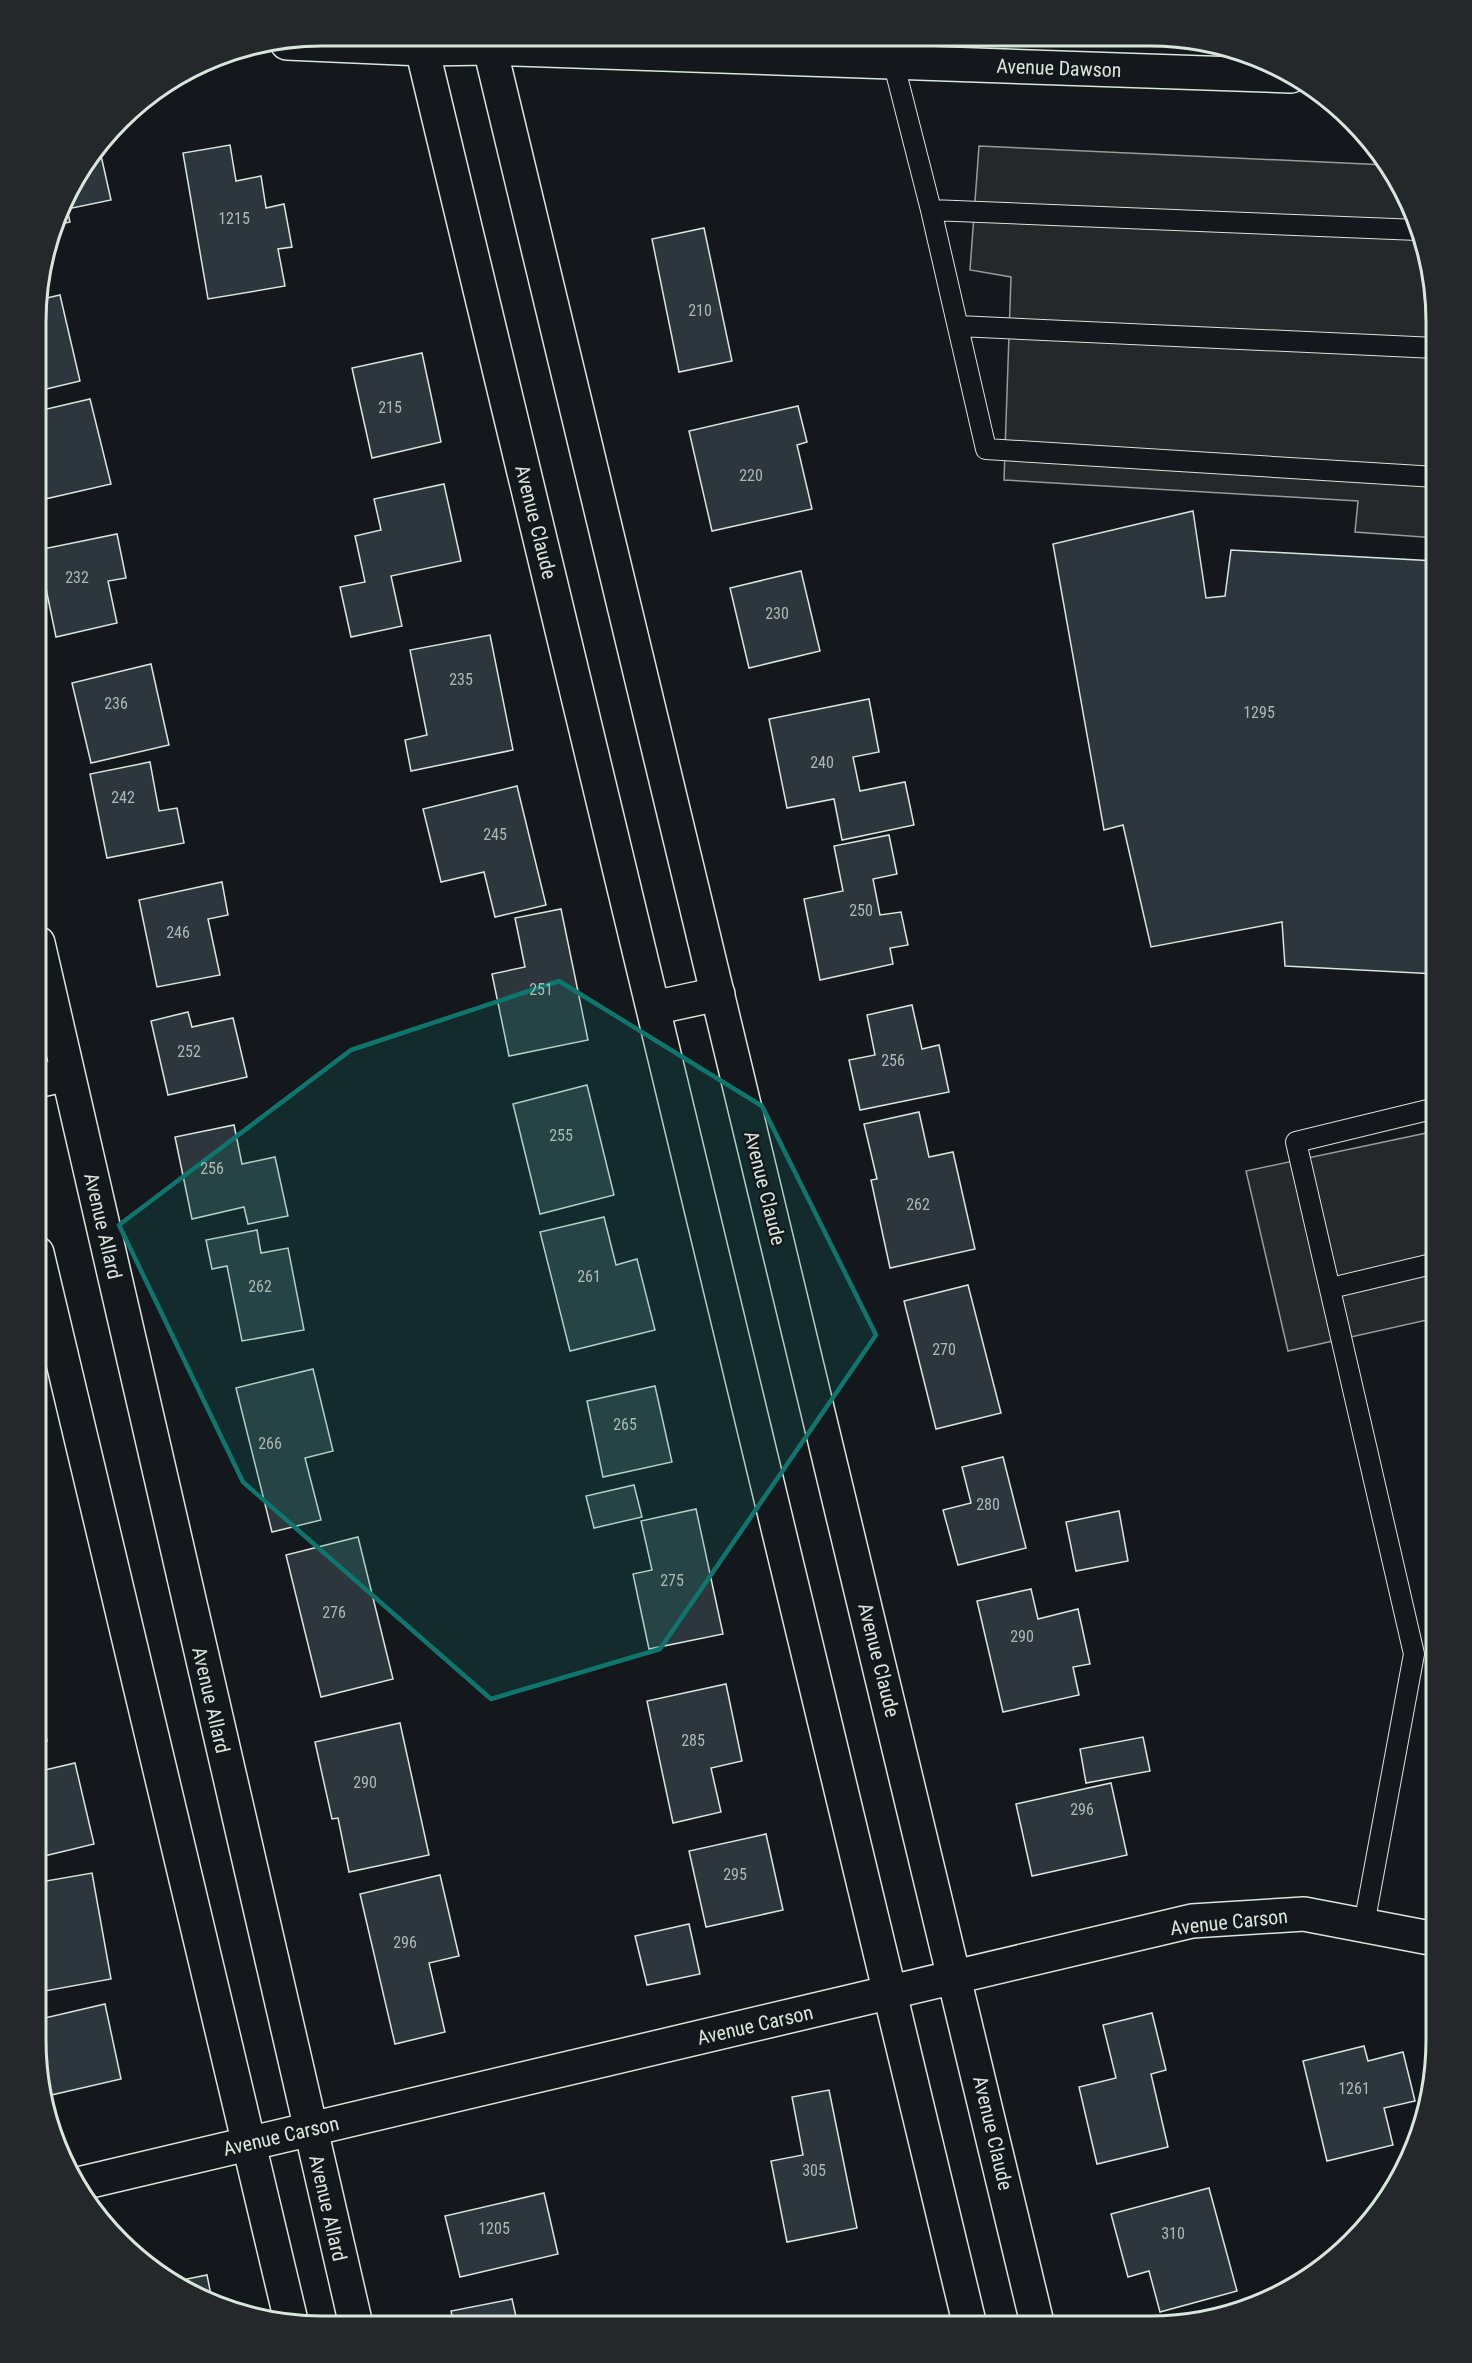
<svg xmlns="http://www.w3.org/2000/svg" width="1472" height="2363" viewBox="0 0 1472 2363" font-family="'Roboto Condensed',sans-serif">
  <rect width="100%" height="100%" fill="#14181c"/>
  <path fill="#24282b" stroke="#939e99" stroke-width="1.5" d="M979,146L1387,165L1414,213L1436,322V538L1355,532L1358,501L1004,480L1011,277L970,270Z
    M1436,1131V1318L1288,1351L1246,1171Z"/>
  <path fill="#2c363c" stroke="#d8e6dc" stroke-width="1.5" d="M230,145L236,181L261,176L266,208L284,204L292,247L278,249L285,286L208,299L183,153Z
    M100,151L111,200L67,209L70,222L57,225L66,195Z
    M704,228L732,361L679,372L652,239Z
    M60,295L80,381L38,391V300Z
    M422,353L441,442L372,458L352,368Z
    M90,399L111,484L45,499L38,468V411Z
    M798,406L807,442L797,445L812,509L712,531L689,431Z
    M444,484L461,561L391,576L402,626L351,637L340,587L365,582L355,536L381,530L374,499Z
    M1193,511L1206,598L1225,596L1231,550L1436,561V974L1285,966L1282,922L1151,947L1123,825L1104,830L1053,544Z
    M117,534L126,578L108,581L117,623L56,637L38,550Z
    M801,571L820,651L749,668L730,588Z
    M490,635L513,750L411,771L405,740L427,735L410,650Z
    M151,664L169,745L91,763L72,683Z
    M869,699L879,752L853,757L860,791L905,782L914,825L842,840L834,799L787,808L769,719Z
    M150,762L159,811L177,808L184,843L107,858L90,774Z
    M517,786L546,905L495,917L484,872L441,882L423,809Z
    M889,835L897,874L873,879L880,915L901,912L908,945L890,948L893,964L820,980L804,899L843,891L834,846Z
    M222,882L228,915L208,919L220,975L157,987L139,900Z
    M561,909L588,1040L509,1056L492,974L525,967L515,918Z
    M912,1005L922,1049L939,1045L949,1092L860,1110L849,1060L875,1055L867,1015Z
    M188,1012L192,1027L233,1018L247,1077L168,1095L151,1021Z
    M587,1085L614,1195L540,1214L513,1104Z
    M919,1112L929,1157L953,1152L975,1249L890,1268L871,1180L877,1179L864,1124Z
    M234,1125L242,1164L275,1157L288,1216L248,1224L244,1207L192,1219L175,1137Z
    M604,1217L616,1265L637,1259L655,1330L570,1351L540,1232Z
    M257,1230L261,1253L288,1248L304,1330L242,1341L227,1266L212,1269L206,1240Z
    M968,1285L1001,1413L936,1429L904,1301Z
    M313,1369L333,1451L305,1458L321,1520L272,1532L236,1388Z
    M655,1386L672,1462L603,1477L587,1401Z
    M1003,1457L1026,1548L958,1565L943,1510L971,1503L962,1467Z
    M634,1485L642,1517L594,1528L586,1496Z
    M696,1509L723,1634L649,1649L633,1574L652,1570L641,1521Z
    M1119,1511L1128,1561L1076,1571L1066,1522Z
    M358,1537L393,1679L321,1697L286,1555Z
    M1031,1589L1038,1619L1078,1609L1090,1664L1073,1667L1079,1695L1003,1712L977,1601Z
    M726,1684L742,1761L711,1768L721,1812L673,1823L647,1701Z
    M36,1694L47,1741L36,1743Z
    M400,1723L429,1855L349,1872L338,1818L332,1819L315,1742Z
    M1143,1737L1150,1771L1086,1783L1080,1749Z
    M75,1763L94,1844L36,1858V1772Z
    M1111,1783L1127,1855L1032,1876L1016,1804Z
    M766,1834L783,1910L706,1927L689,1851Z
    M92,1873L111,1979L45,1991L40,1965L36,1966V1909L45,1908L40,1882Z
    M440,1875L459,1956L429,1963L445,2032L395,2044L360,1894Z
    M689,1924L700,1974L647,1985L635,1936Z
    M105,2004L121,2079L47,2096L36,2041V2020Z
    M1152,2013L1166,2070L1151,2074L1168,2147L1097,2164L1079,2087L1116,2078L1103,2025Z
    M1364,2046L1368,2061L1403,2052L1415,2101L1384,2108L1393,2145L1327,2161L1303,2061Z
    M829,2090L857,2228L787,2242L771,2161L803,2155L792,2097Z
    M1209,2188L1237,2291L1160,2312L1149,2271L1128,2277L1111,2214Z
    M544,2193L558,2254L460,2277L445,2216Z
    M207,2275L213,2305L172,2282Z
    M512,2299L518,2325H454L451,2311Z"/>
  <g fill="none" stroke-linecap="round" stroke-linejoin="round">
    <defs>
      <path id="lane" d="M893,61L931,210L986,449L1436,477
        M931,210L1418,230
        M958,326L1436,348
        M1331,1288L1436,1263
        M1364,1925L1414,1654L1296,1142L1436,1108"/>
      <path id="street" d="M419,36L970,2326
        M487,36L1038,2327
        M287,43L422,49L489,48L1291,76
        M38,943L356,2325
        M653,1008L718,994
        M37,1081L68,1074
        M37,1253L292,2325
        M78,2184L1192,1921L1304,1914L1435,1939"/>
    </defs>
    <use href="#lane" stroke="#d8e6dc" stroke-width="22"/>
    <use href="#street" stroke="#d8e6dc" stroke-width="36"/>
    <use href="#lane" stroke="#14181c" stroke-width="20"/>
    <use href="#street" stroke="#14181c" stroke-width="33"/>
  </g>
  <path fill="#0f766e" fill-opacity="0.2" stroke="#0f766e" stroke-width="4.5" stroke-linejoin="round" d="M559,981L762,1106L876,1335L660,1649L491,1699L243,1482L119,1225L351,1050Z"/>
  <g text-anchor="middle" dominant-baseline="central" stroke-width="4.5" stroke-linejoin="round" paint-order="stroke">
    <g font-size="16" fill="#adbab4">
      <text x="234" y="218">1215</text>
      <text x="700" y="310">210</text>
      <text x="390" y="407">215</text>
      <text x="751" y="475">220</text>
      <text x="77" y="577">232</text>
      <text x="777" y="613">230</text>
      <text x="461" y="679">235</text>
      <text x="116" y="703">236</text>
      <text x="1259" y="712">1295</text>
      <text x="822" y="762">240</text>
      <text x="123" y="797">242</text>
      <text x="495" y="834">245</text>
      <text x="861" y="910">250</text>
      <text x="178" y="932">246</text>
      <text x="541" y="989">251</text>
      <text x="189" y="1051">252</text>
      <text x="893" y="1060">256</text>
      <text x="561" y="1135">255</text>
      <text x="212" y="1168">256</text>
      <text x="918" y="1204">262</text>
      <text x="589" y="1276">261</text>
      <text x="260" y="1286">262</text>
      <text x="944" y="1349">270</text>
      <text x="625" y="1424">265</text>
      <text x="270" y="1443">266</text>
      <text x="988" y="1504">280</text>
      <text x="672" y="1580">275</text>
      <text x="334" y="1612">276</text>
      <text x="1022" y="1636">290</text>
      <text x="693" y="1740">285</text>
      <text x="365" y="1782">290</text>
      <text x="1082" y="1809">296</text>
      <text x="735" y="1874">295</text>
      <text x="405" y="1942">296</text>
      <text x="1354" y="2088">1261</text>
      <text x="814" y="2170">305</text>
      <text x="494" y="2228">1205</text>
      <text x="1173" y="2233">310</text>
    </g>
    <g font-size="20" fill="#d8e6dc" stroke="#14181c">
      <text transform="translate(1059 68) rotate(2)">Avenue Dawson</text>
      <text transform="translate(536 522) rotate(76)">Avenue Claude</text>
      <text transform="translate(765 1188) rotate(76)">Avenue Claude</text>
      <text transform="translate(103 1226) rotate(77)">Avenue Allard</text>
      <text transform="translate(879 1660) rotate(76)">Avenue Claude</text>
      <text transform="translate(211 1700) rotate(77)">Avenue Allard</text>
      <text transform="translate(1229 1922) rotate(-6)">Avenue Carson</text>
      <text transform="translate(755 2025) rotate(-13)">Avenue Carson</text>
      <text transform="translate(993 2133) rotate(77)">Avenue Claude</text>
      <text transform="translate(281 2136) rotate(-13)">Avenue Carson</text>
      <text transform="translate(328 2208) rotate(77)">Avenue Allard</text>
    </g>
  </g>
  <path d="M0 0H1472V2363H0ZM322 46H1150A276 276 0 0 1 1426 322V2040A276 276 0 0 1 1150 2316H322A276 276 0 0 1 46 2040V322A276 276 0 0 1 322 46Z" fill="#24282b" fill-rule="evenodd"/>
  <path fill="none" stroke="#d8e6dc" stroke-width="3" d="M322 46H1150A276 276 0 0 1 1426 322V2040A276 276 0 0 1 1150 2316H322A276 276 0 0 1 46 2040V322A276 276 0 0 1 322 46Z"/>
</svg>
